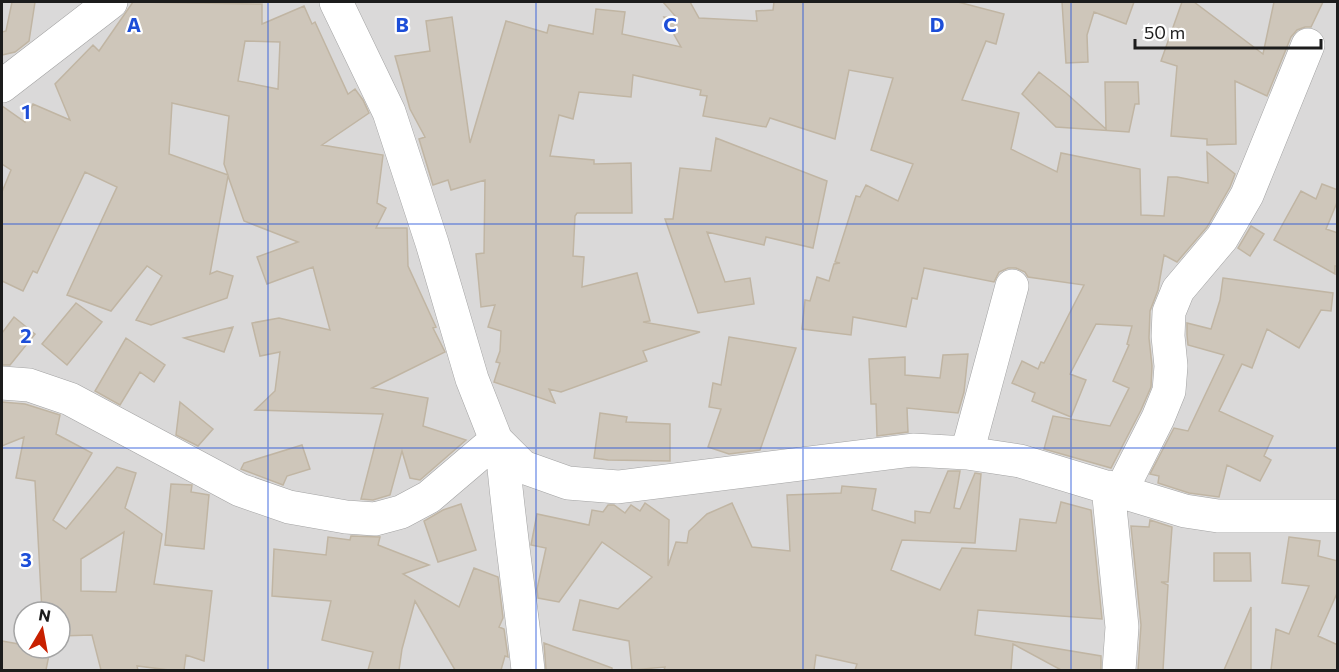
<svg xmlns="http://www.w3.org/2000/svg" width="1339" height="672" viewBox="0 0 1339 672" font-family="Commissioner,sans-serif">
  <rect width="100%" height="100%" fill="#eeece1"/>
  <path fill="#dad9d9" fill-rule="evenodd" d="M2,2H1337V670H2ZM24,612H60V648H24Z"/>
  <path fill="#cec6ba" stroke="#c0b5a3" stroke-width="1.5" fill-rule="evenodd" d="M12,2H35L29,41L15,52L2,55V32L6,31Z
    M133,2L262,4V24L304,6L312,24L315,22L348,94L355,89L363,100L369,113L322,145L383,155L377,203L386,208L376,228H407L408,266L436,327L433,328L445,352L372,388L428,398L423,426L466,440L420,480L410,478L402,451L390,495L373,500L361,499L383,414L255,410L275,391L280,352L260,356L252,323L279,318L330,330L313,267L267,284L257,257L298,242L244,221L228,176L210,274L217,271L233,276L227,298L151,325L136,320L162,276L147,266L111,311L67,295L117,187L85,172L37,273L33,271L23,291L2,281V192L11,170L2,164V106L25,122L33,104L70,120L55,84L93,45L99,51ZM245,41L280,42L278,89L238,81ZM172,103L229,116L224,164L228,175L169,154Z
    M663,2H690L699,18L757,21L756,11L773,10L774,2H958L1004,14L996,44L986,41L962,100L1019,113L1011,149L1057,172L1061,153L1140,169L1141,215L1164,216L1168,177H1177L1208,183L1207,152L1235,174L1230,187L1207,227L1177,262L1164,255L1158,290L1150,311L1149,338L1152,366L1151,387L1141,410L1111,468L1044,449L1053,416L1110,426L1129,388L1113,381L1129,345L1127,344L1132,326L1096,324L1070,374L1086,380L1071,417L1032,401L1035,393L1012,383L1022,361L1038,369L1041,362L1044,363L1084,285L1028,277L1025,272L1016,268H1008L999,272L994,282L924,268L917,299L912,298L906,327L853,317L851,335L802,329L805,300L810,301L817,277L829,281L834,264L840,263L835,262L856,196L860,197L866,185L898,201L913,164L871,150L893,78L849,70L835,139L770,118L766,127L703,116L707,96L700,95L701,90L633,75L631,97L579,92L573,119L559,115L550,156L594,160V164L631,163L632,213H577L575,216L573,256L584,257L582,287L637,273L650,321L643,322L700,332L643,351L647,361L561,392L549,389L555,403L494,382L500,363L496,362L500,351L501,331L488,327L495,305L481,307L476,254L484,253L485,180L451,190L448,180L433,185L419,139L425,137L410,109L395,56L430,51L426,21L452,17L470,143L506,21L547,33L549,25L593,34L596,9L625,12L622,34L681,47L664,17L677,18Z
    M1062,2H1134L1126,24L1094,12L1087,35L1088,62L1066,63Z
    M1182,2H1194L1263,54L1274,2H1323L1311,27H1305L1297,30L1291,37L1267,96L1235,81L1236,144L1207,145V139L1171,136L1177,66L1161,61Z
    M1039,72L1066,93L1106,129L1105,82H1138L1139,104H1135L1129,132L1056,127L1022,94Z
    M716,138L827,181L813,248L766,237L764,245L707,232L725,282L750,278L754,304L698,313L665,219H673L680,168L711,171Z
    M1322,184L1338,190V200L1326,229L1338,233V266H1335V274L1274,240L1301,191L1316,199Z
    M1251,226L1264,234L1250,256L1238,248Z
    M1223,278L1333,293L1331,311L1321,310L1299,348L1267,329L1252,368L1242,364L1219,411L1273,436L1264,456L1271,460L1260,481L1227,465L1219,497L1189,493L1158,483L1159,476L1150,474L1174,428L1188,431L1224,355L1188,345L1187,335V323L1211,329L1220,300Z
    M76,303L102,322L67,365L42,344Z
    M14,317L35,334L10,365H2V333Z
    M233,327L224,352L184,338Z
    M729,337L796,348L760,450L729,454L708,447L721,409L709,407L713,383L721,385Z
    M126,338L165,365L154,382L140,372L120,405L95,391Z
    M968,354L964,392L958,413L907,408L908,432L877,436L876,404H871L869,359L905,357V375L940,378L943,355Z
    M2,402L25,404L60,415L56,434L92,453L53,520L66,529L117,467L136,473L125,508L162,534L154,584L212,591L204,661L186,655L184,670H169L137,666L138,670H101L92,635L60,636V612H42L35,481L16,478L24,437L2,446ZM124,532L116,592L81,591V559Z
    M180,402L213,429L198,446L176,435Z
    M600,413L627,417L626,422L670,424V461L608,460L594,458Z
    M302,445L310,469L287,476L283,485L241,469L244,463Z
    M948,471H960L954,508L960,509L975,473L981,474L975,543L902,540L891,570L940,590L962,548L1016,551L1020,519L1056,523L1061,502L1091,510L1102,619L978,610L975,635L1101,656V670H1061L1013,644L1011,670H855L857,664L816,655L814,670H664L665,667L632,670L629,641L573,630L580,600L618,609L652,577L602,542L559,602L538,598L537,589L546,548L531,545L537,514L589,525L592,510L603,512L608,505H614L625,513L631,505L640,511L645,503L669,520L668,566L676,542L687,543L689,531L707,514L732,503L752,547L790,551L787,495L841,493L842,486L876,489L872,510L915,523V511L930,513Z
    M171,484L192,485L191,492L209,495L204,549L165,545Z
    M461,504L476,550L438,562L424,521L443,510Z
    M1150,520L1172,527L1168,582H1161L1168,585L1163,670H1138L1141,625L1131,526L1149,527Z
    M351,536L380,537L378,545L429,565L403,574L459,607L474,568L498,577L503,618L499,627L504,629L508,657L505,656L501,670H455L415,601L402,649L399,670H368L373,652L322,640L331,601L272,596L274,549L326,555L328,537L350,540Z
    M1289,537L1320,541L1318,556L1338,561V591L1318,636L1338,645V670H1271L1276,629L1289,634L1309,586L1282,583Z
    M1214,553H1250L1251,581H1214Z
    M1251,607V670H1224Z
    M2,641L24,645V648L50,650L46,670H2Z
    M544,643L612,668V670H546Z"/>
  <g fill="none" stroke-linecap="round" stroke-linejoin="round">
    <defs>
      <path id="minor" d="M336,2L389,112L432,243L472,379L496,440L523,467L568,483L618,487L913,450L967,453L1020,461L1185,511L1218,516H1338
        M2,86L111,2
        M2,383L29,385L70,399L240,490L289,507L346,517L375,519L401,512L429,497L496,440
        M502,446C508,521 520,595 528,670
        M967,453L1012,286
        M1108,487L1122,627L1119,670
        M1121,491L1158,418L1169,391L1171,366L1168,336L1169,312L1178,290L1222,238L1247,195L1308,45"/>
    </defs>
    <use href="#minor" stroke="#a3a3a3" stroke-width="34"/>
    <use href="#minor" stroke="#fff" stroke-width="33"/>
  </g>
  <path fill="none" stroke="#1d4ed8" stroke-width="1.5" stroke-opacity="0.55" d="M268,2V670M536,2V670M803,2V670M1071,2V670M2,224H1338M2,448H1338"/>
  <g font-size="20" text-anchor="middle" font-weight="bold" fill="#1d4ed8" stroke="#fff" stroke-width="4.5" stroke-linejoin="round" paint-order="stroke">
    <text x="134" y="32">A</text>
    <text x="402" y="32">B</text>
    <text x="670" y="32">C</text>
    <text x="937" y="32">D</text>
    <text x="26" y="119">1</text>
    <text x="26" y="343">2</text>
    <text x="26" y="567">3</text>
  </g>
  <rect width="1339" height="672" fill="none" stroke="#1c1c1c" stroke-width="6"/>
  <g transform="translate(42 630) rotate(10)"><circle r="28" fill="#ffffff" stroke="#a4a4a4" stroke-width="1.5"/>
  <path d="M0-4.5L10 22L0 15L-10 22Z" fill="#c82000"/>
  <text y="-9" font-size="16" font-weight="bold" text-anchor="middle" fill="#1c1c1c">N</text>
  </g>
  <path d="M1135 39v9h186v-9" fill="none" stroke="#1c1c1c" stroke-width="3"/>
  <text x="1144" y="39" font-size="18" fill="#1c1c1c" stroke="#ffffff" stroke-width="4.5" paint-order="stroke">50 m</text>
</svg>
